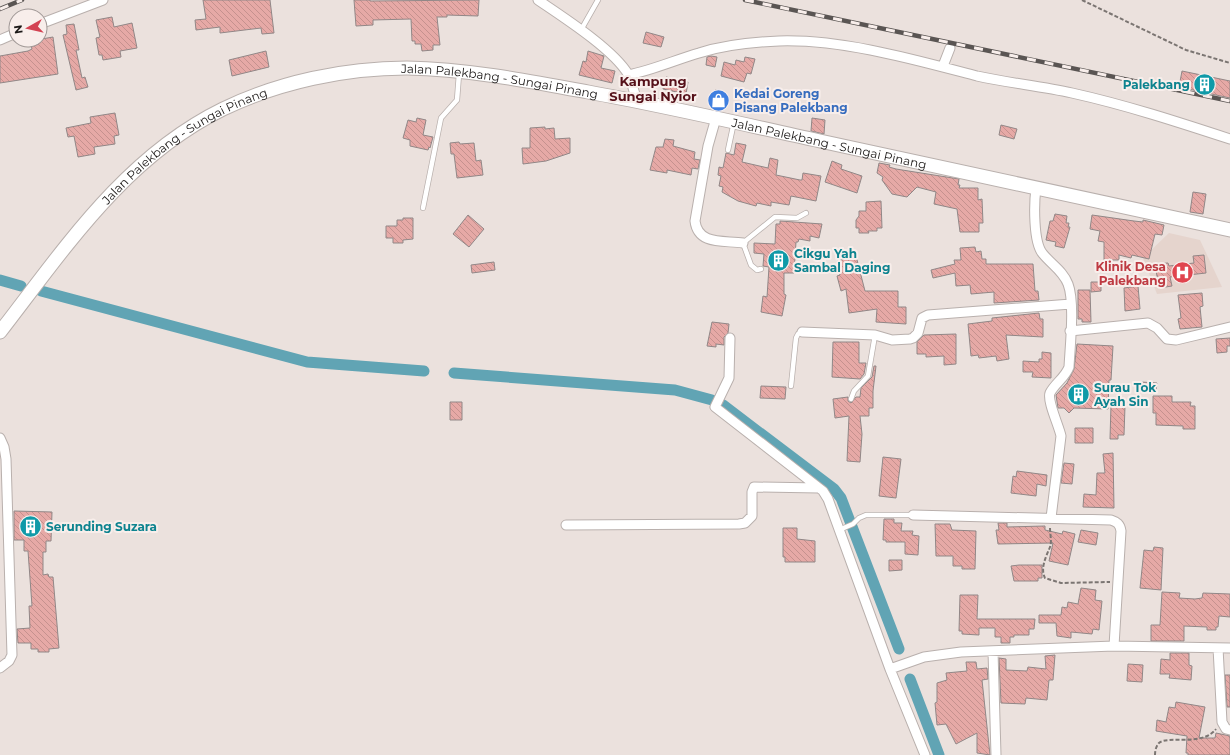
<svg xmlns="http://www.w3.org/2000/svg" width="1230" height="755" viewBox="0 0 1230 755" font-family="Montserrat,sans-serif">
  <defs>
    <pattern id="building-back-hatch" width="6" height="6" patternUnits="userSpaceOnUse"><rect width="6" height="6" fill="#e6a9a6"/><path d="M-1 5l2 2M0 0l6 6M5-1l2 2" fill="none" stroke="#c5918e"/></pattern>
  </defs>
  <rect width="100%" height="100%" fill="#ebe1dd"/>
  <path fill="#e5d4cd" d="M1169,233L1200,240L1222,287L1157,294L1143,258Z"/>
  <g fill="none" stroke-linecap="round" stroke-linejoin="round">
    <path stroke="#61a4b4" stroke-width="11" d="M0,280L21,286
      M41,291L307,362L424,371
      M454,373L675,390L712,400L723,405L834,489L841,498L899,649
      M910,679L939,755"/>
  </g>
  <path fill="url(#building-back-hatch)" stroke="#918787" d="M203,0H270L274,33L262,34L261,28L220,33V27L196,30L195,20L206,19Z
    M354,0H370V1L479,0L478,16L447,15V17H437L440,45H433V50L422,51L421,44H415V41H412L411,19L373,20V25L356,26Z
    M112,17L114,27L132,23L137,48L120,51L121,57L103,60L102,55H99L96,38L100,37L96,20Z
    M74,24L79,50H76L82,78L85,77L88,87L76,90L63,35L67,34L66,25Z
    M646,32L664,37L661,47L643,43Z
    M53,37L58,74L0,83V56L28,51L32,49L31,45L37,44L36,40Z
    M266,51L269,67L232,76L229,60Z
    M588,51L604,56L601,68L615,71L612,83L579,75L583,61L586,62Z
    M711,56L717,57L715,67L706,65L707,57Z
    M745,57L755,59L751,74L747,73L744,82L721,76L724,62L735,65L736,60L744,62Z
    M1182,71L1230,81V98L1179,87Z
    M666,77L688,82L686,94L663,89Z
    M715,90L725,92L723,109L713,108Z
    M115,113L119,135L114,136L115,144L94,147L95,154L78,157L74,136L68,137L66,128L91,123L90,117Z
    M417,118L426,120L423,135L433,137L430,148L429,147L428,150L410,146V140L403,138L408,120L416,122Z
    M812,118L825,120L824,134L811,131Z
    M1001,125L1017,129L1014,139L999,135Z
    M545,127V129L554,128L555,139L570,138V153L546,161L523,164L522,148H530V128Z
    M665,139L674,140L673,146L695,152L694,159L700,160L698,169L692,168L691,175L667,170V173L650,170L656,147H663Z
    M459,142L460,144L474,143L476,161L481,160L483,175L457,178L454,154H451L450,143Z
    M736,143L746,145L742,162L768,168L770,158L778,160L776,175L800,180H802L803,173L821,176L816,201L791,196L789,205L771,202V206L757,203L756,206L738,201L722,192L723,187L719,186L721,176L718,175L719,167L723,168L726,153L734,155Z
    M832,161L842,165L841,169L862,176L857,193L825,182Z
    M879,163L890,165L889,167L896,169L959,179L958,185H960L959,188H978V200L982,199L983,223H979V232H960L957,209L934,204L936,192L917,187L907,197L892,194L882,180L883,177L877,173Z
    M1193,192L1206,194L1203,214L1190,212Z
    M881,201L882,228H877V231H868L869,233H859V228H856V220L859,216V211H866V202Z
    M1055,214L1067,216L1066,223H1069L1068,227H1070L1064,248L1055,246L1056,242L1046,240L1050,221H1053Z
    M468,215L484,229L469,247L453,234Z
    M1092,215L1134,221L1143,222V220L1164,225L1162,235L1155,234L1149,259L1132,255L1131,258L1119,255V260H1104V242L1098,241L1100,231L1090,229Z
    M403,218H413V239L403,240V243H393V238H386V226H397V220H403Z
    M780,221L822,224L819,238L810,236V241L799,239L798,242H796L794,273H784V294L786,295L782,316L761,312L763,296L767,297L769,267L763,266L764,254L754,253V243L775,244L776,224H780Z
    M975,247L976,252L981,251L982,259H986V264H1033L1035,291H1038L1039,300L994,303V292L971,294L970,285L956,286L955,273L933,278L931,270L955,264L954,260H961L960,248Z
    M1204,255L1206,273L1170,277L1172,286L1159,288L1155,264L1168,263L1169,266L1194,263L1193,256Z
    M856,256L865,291H898V307H906V324L876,322L877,309L849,313L846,289L841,291L837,276L840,275L837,261Z
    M494,262L495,270L472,273L471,265Z
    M1091,282H1101V291L1091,292Z
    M1138,286L1140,309L1125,311L1124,288Z
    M1078,290H1090L1091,322H1082V319H1078Z
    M1202,293L1203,306L1200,307L1202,327L1180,329L1178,319L1181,318L1178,295Z
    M1039,313L1040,319H1043V337L1006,335L1009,359L997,361L996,356L979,358L978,355L971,356L968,324L992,321V318Z
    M712,322L729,324L728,333L724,337V345L716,344V347L707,346Z
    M956,334V364L944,365V356L926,357V354H917V342L924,335Z
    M1230,338V346H1227V352L1217,353L1216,339Z
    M833,342H859V363H866L864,374L860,379L832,377Z
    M1077,344L1113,346L1111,380H1109L1108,409L1074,408L1069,413L1064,408H1058L1056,395L1067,383L1074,369Z
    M1042,352L1051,353V378L1032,377L1033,372H1023V361L1039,362V359H1042Z
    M874,366H876L873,391V408H869V416H860L862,434L860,462L847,461L849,416L835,418L833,399L848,397V401L851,403L856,397H860L861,388L872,377Z
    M1141,382L1157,383L1156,392L1140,391Z
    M761,386L786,387L785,399L760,398Z
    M1153,396H1172V402H1191L1190,406H1195V429H1183V426L1156,425V413H1153Z
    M450,402H462V420H450Z
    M1111,405L1125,406L1124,435H1118V439H1110Z
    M1075,428H1093V443H1075Z
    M1113,453L1114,508L1083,507L1084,494L1096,495L1097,473H1105L1103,454Z
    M883,457L901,459L896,498L879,496Z
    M1064,463L1074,464L1072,484L1061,483Z
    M1017,471L1047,475L1046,486L1037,484L1036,496L1011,493L1013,476L1016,477Z
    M14,511L52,512L51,541H46V552H43V575L48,574L49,577H53L59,648L49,649V652H38V649H31V643H18L17,629L30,628L29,606H32L28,551H24V540H14Z
    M884,519H894V523H902L901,531H913L912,535L919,536L918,555L905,554V542H886V540H883Z
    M998,523H1007V527L1045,526V530L1062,534L1063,531L1075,534L1068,565L1049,561L1053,543L998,544L996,530H999Z
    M935,524H950L952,530L976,531L975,569H962V566H953V556H936Z
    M783,528H797V539L815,541V562H785V557H783Z
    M1081,530L1098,533L1096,545L1078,542Z
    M1154,547L1163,548L1161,590L1140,588L1144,550L1153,551Z
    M889,560H902V570L889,571Z
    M1019,565H1042V578H1038V581H1014L1011,566Z
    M1081,588L1096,590L1095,600L1102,601L1099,630L1093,629L1092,634L1071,632V638L1057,636L1056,623H1039V615H1061L1062,607L1067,608L1068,602L1078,604Z
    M1162,592L1180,593L1179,598L1195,599L1202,598L1203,593L1230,594V617L1219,616L1218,627H1216V630H1207V627L1184,626V641H1151V625H1160Z
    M960,595H978L977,619H1035L1034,629H1029V635H1014V637H1010V643H1001V637H995V628H979V635L962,634V631H959Z
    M1170,653H1189V665L1192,666L1191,680L1169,678L1170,674H1160L1161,659L1170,660Z
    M1055,655L1053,680H1049L1047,700L1026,698L1025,704L1001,703L999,658L1006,659V670L1027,671L1028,667L1046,669L1045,656Z
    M966,662H976L977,669L987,668L988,679L982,680L990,755L977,753V733L956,744L946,724L937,725L935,703L937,702V683L947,680L946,673L967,671Z
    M1128,664L1143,665L1142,682L1127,681Z
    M1225,675H1230V707H1227Z
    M1176,702L1205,707L1199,738H1215L1216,733L1230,736V755H1188V753H1186L1187,736L1156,731L1157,720L1166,722L1169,707L1175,708Z"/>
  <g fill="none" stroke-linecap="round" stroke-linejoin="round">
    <defs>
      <path id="lane" d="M581,30L598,0
        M728,150L734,122
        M423,208L441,118L457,100L459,74
        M761,269L757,270L751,265L743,243L775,217L797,218L806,213
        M791,386L796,338L798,334L802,332
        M851,399L854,391L868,376L875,335
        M839,530L853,524L859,518L866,515H913"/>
      <path id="street" d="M538,0C563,17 613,49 628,74C632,82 634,92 637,101
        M40,24L103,0
        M0,40L16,33
        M943,66L950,48
        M628,75C653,70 675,60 699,53C724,45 753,42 779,41C843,39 916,60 977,76C1008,83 1041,86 1072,93C1126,105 1178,122 1230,139
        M716,118L708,146L695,221C698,246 725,240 743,243
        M1036,188C1034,203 1033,243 1043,254C1052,265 1063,271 1068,284C1075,302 1070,347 1069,367C1065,378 1055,383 1050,393C1047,401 1059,426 1061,436L1051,518
        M1070,331L1148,323L1157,328L1167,339L1176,340L1230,327
        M802,332L875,335L892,340L910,339L913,338L918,333L922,318L928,315L1071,304
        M730,338L729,378L715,407L823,491L828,499L890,669L925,755
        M0,438L4,447L6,459L12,655L9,661L0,668
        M913,515L1111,520C1117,522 1120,524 1121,531L1114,646
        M566,525L739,524L745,523L752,516V492L754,487L819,488
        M1218,648L1222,722L1226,729L1230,730
        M993,651L996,755
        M890,669L924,657L961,652L1114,646L1230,648"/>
      <g id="secondary">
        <path id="s1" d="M0,332C65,248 125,157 223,109C279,82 345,68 407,68C467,69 529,81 588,92C666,106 742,124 820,141C956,171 1093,200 1230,230"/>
      </g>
    </defs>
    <use href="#lane" stroke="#b9b0ad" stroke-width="6"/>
    <use href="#street" stroke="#b9b0ad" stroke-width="11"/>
    <use href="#secondary" stroke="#b9b0ad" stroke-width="15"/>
    <path stroke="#7b7572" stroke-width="2" stroke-dasharray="4 2" stroke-linecap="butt" d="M1082,0L1186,50L1230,63
      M1050,528C1050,534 1052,542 1050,547C1046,557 1040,568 1045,578L1061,583L1110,582
      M1155,755C1155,751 1156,746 1159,743C1168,735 1202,747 1216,729"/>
    <use href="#lane" stroke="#fff" stroke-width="4.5"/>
    <use href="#street" stroke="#fff" stroke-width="9"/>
    <use href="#secondary" stroke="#fff" stroke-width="13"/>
    <defs>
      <path id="rail" d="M745,0L1230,101
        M0,9L22,0"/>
    </defs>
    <use href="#rail" stroke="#5a5553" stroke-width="4.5"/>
    <use href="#rail" stroke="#f8eeeb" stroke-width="3" stroke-dasharray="9" stroke-linecap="butt"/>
  </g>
  <defs>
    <symbol id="building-disc" viewBox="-11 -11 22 22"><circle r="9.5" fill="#0f9aa8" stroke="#f8eeeb"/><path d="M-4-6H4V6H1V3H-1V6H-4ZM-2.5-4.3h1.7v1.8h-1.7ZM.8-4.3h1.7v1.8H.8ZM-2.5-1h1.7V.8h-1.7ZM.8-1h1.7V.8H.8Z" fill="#fff"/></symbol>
    <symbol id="shop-disc" viewBox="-11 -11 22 22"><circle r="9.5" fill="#3f7fe0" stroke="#f8eeeb"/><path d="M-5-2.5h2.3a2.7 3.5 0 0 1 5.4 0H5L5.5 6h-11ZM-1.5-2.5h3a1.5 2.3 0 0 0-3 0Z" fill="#fff"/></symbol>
    <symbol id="hospital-disc" viewBox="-11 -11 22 22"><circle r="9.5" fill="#e0444e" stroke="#f8eeeb"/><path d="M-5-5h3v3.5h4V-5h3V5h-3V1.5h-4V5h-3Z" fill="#fff"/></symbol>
  </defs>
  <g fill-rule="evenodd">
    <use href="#building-disc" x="1192" y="72" width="25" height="25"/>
    <use href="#shop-disc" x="706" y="88" width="25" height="25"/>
    <use href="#building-disc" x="766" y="248" width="25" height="25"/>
    <use href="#hospital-disc" x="1170" y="260" width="25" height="25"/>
    <use href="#building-disc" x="1066" y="382" width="25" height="25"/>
    <use href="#building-disc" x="18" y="514" width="25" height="25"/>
  </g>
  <g text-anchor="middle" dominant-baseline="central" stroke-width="4" stroke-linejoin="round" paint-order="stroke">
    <g font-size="12" fill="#1b1817" stroke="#f8eeeb">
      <text stroke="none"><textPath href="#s1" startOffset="602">Jalan Palekbang - Sungai Pinang</textPath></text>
      <text stroke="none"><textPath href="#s1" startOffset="938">Jalan Palekbang - Sungai Pinang</textPath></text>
      <text stroke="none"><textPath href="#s1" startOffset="266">Jalan Palekbang - Sungai Pinang</textPath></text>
    </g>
    <g font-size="12" font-weight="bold" fill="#0d838f" stroke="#f8eeeb" text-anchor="start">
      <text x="1190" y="84" text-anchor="end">Palekbang</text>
      <text x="794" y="253">Cikgu Yah<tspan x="794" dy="14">Sambal Daging</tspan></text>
      <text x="1094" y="387">Surau Tok<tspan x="1094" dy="14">Ayah Sin</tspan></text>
      <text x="46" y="526">Serunding Suzara</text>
    </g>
    <g font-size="12" font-weight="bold" fill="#366cbe" stroke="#f8eeeb" text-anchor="start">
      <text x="734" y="93">Kedai Goreng<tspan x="734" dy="14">Pisang Palekbang</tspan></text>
    </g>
    <g font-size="12" font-weight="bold" fill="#be3a42" stroke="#f8eeeb" text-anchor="end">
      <text x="1166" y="266">Klinik Desa<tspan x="1166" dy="14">Palekbang</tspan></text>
    </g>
    <g font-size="13" font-weight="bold" fill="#551019" stroke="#f8eeeb">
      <text x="653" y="81">Kampung<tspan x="653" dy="15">Sungai Nyior</tspan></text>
    </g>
  </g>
  <g transform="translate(28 28) rotate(262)"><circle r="19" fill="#f8eeeb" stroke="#a09896"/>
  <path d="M0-3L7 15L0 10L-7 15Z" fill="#d34252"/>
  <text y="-6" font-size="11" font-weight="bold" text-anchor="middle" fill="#1b1817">N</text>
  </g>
</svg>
